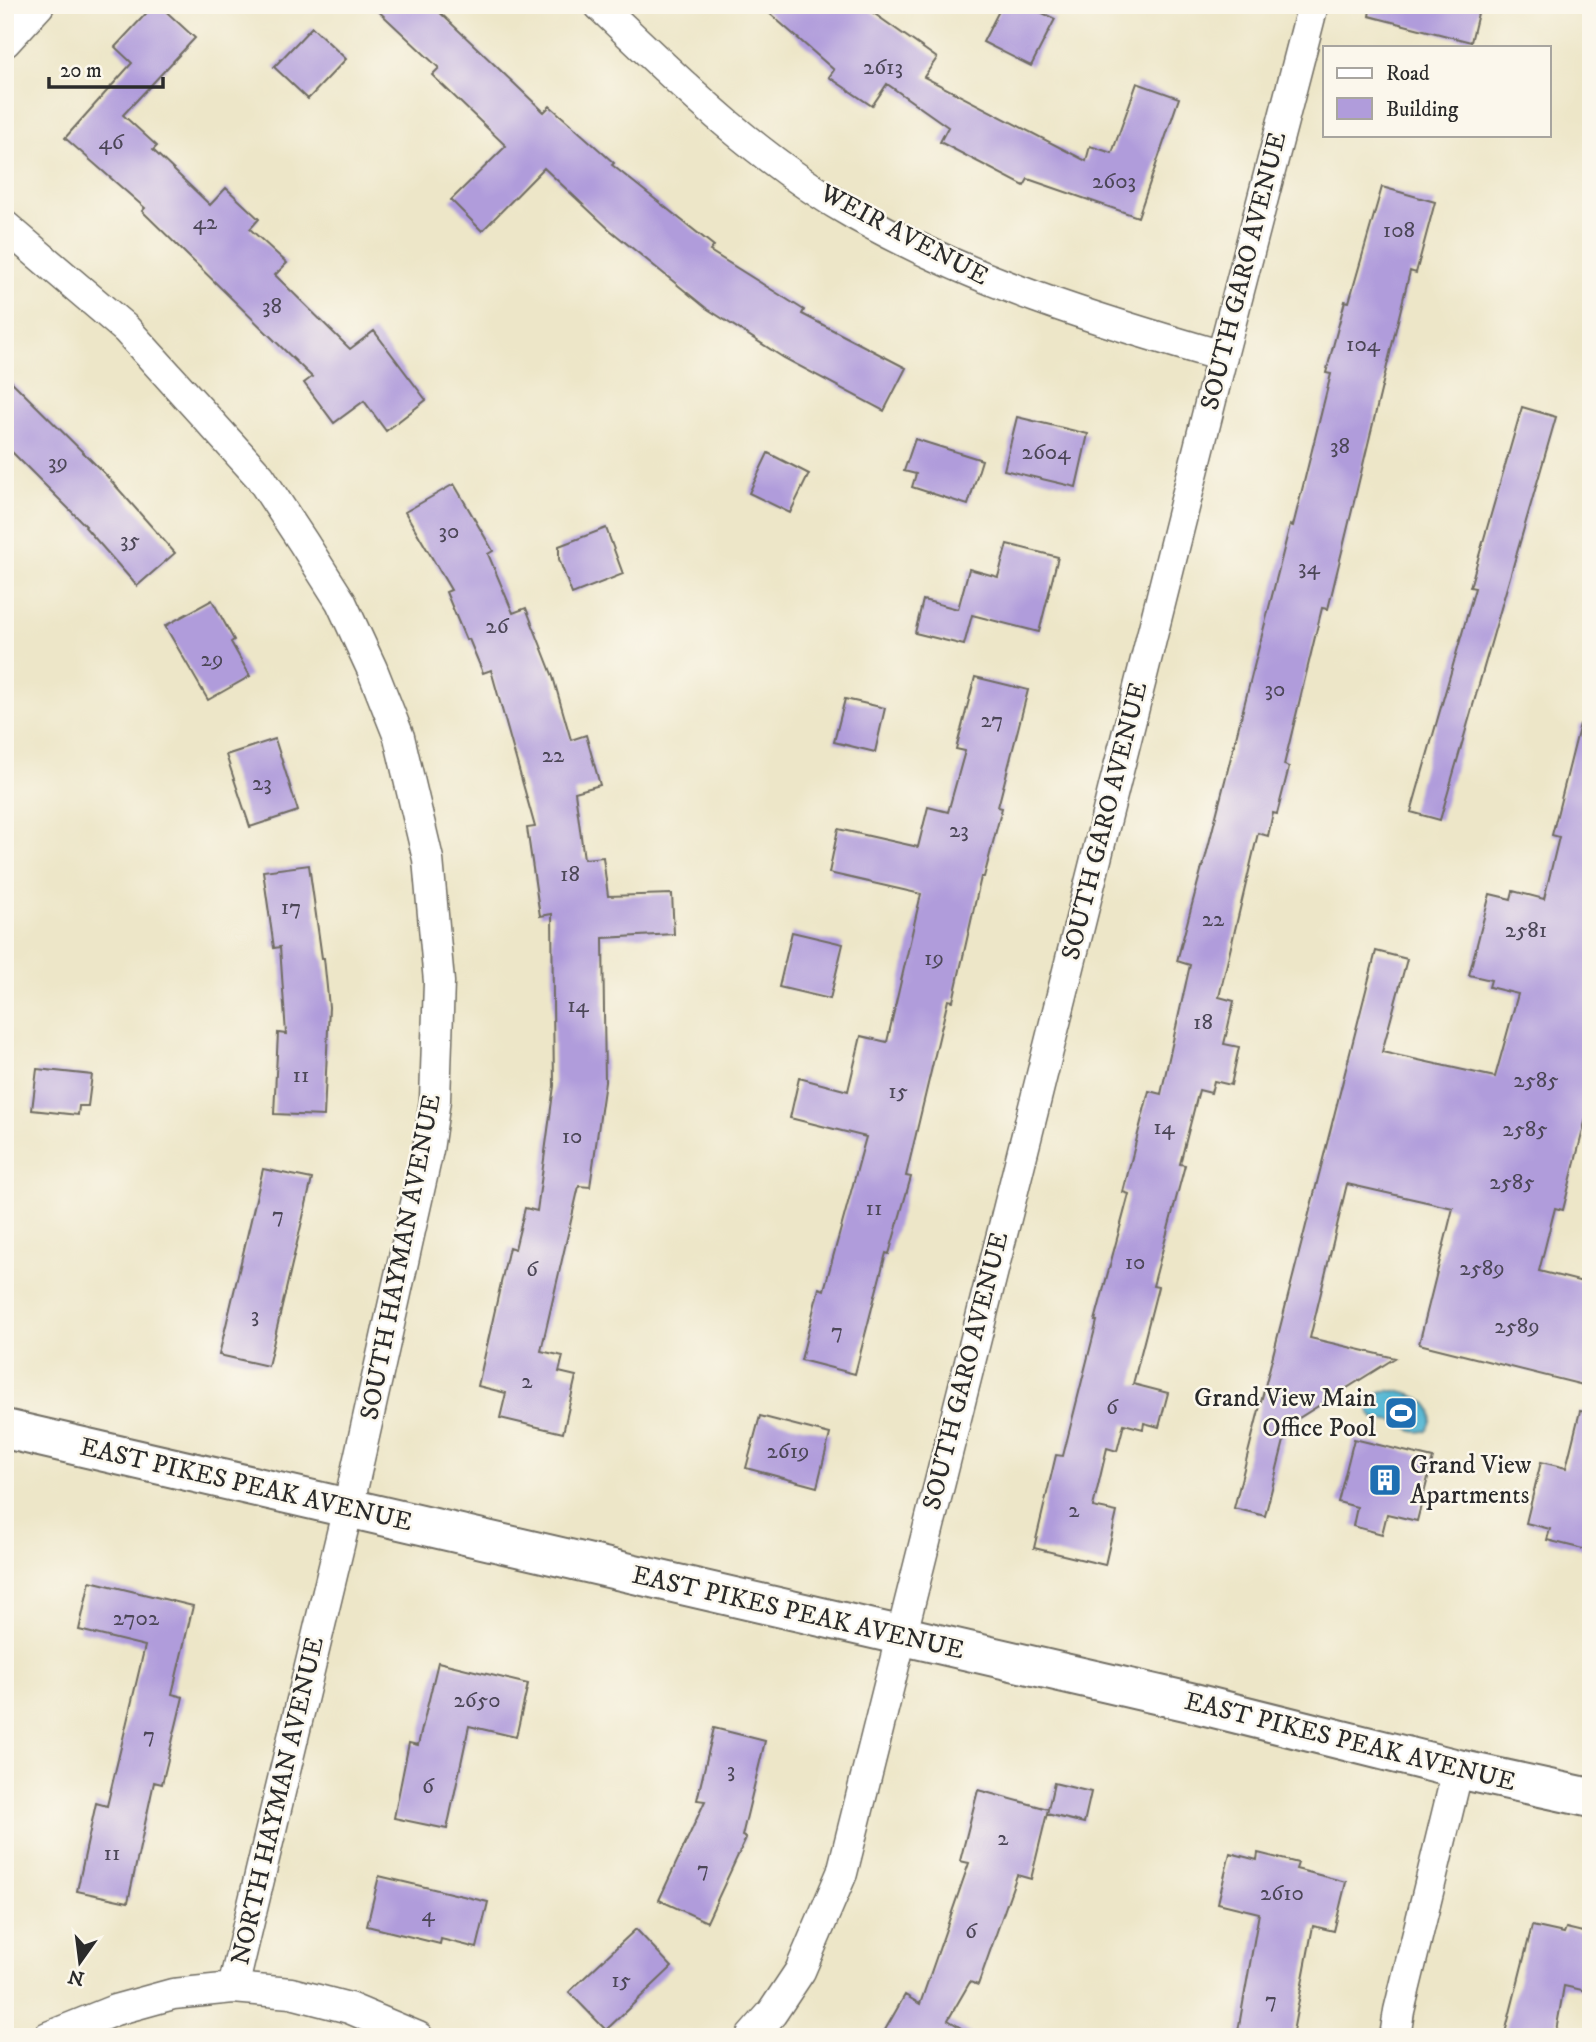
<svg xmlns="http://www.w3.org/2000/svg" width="1596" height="2042" viewBox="0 0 1596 2042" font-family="'IM FELL DW Pica',serif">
  <rect width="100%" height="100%" fill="#fbf7ec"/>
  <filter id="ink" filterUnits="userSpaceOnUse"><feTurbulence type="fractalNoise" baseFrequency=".0143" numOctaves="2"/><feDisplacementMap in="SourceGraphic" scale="14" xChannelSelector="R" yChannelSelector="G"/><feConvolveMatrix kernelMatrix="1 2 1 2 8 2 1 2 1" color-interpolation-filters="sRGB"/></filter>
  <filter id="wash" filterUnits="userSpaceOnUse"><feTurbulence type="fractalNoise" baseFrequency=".00686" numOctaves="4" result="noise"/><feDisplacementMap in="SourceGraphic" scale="28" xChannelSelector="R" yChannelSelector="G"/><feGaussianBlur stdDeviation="1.57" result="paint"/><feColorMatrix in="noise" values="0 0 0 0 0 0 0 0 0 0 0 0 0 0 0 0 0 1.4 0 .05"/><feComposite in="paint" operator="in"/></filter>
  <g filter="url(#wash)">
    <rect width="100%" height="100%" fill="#ede6c8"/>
    <path fill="#56b8d4" stroke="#407280" stroke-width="2" d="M1383,1391C1405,1389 1446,1401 1427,1430C1413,1436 1408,1427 1396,1422C1389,1419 1381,1421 1374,1418C1363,1407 1370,1396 1383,1391Z"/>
    <g id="blocks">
      <path fill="#b09cdb" d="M154,5H159L195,38L123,115L157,146L153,150L210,205L226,188L259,219L250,229L287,263L275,275L350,349L374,331L426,400L386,431L364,401L334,423L304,383L312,377L142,211L145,208L65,138L132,63L115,47Z
        M372,5H432L544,112L550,106L614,163L612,165L714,246L710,251L804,310L802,314L906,368L884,411L784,358L706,308L610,230L544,168L482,231L451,200L506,146L432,75L439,68Z
        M760,5H862L937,58L924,77L1086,161L1090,146L1112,153L1137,83L1179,98L1138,217L1028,179L1024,186L940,142L948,127L887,84L872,106L829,77L834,70Z
        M1002,5H1026L1055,19L1031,66L983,42Z
        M1371,5H1480L1471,42L1369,16Z
        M312,27L346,59L308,99L274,67Z
        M1382,187L1435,202L1416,273L1410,271L1328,609L1322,608L1284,765L1289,767L1277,814L1273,813L1268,836L1258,833L1219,997L1234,1001L1224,1044L1239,1047L1231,1085L1214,1081L1211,1093L1199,1090L1180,1164L1185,1165L1153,1286L1158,1287L1133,1384L1168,1393L1159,1427L1144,1423L1143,1429L1124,1424L1117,1451L1107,1448L1093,1507L1117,1512L1105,1565L1034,1548L1056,1455L1063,1456L1097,1321H1095L1129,1194L1123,1192L1149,1091L1161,1094L1190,965L1177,961L1202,867H1203L1290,525L1293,526L1331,374L1326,373L1345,301L1349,302Z
        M5,375L106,475L175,553L137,586L85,527L86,526L5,445Z
        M1522,407L1556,417L1440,820L1411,812L1475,588L1470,587Z
        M1017,417L1088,434L1076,487L1004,470Z
        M915,439L982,460L968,505L912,487L916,474L904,471Z
        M768,453L809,474L790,513L749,493Z
        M454,484L493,551L488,554L513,613L526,608L553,677L571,740L586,735L600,785L575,792L584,859L603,857L608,896L672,894L674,934L603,938L605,1082L590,1187L579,1186L541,1351L563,1356L559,1372L576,1376L563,1433L500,1418L506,1393L478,1386L509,1247L515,1249L525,1208L537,1211L554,1086L552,914L540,916L527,828L535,827L491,670L483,673L469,639L466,640L446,592L451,590L405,512Z
        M606,528L623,574L572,594L559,559V546Z
        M1007,544L1058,557L1039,632L972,615L964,645L915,633L923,600L958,609L969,569L998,577Z
        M212,600L234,640L231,642L250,676L208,700L165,626Z
        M975,677L1028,690L998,807L1002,808L984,877H981L953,1001L948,1000L906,1176L911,1177L889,1254L886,1253L855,1374L801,1360L819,1288L824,1290L866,1137L790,1118L799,1078L848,1091L861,1036L887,1042L921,894L829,873L838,829L918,847L928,807L948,812L965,751L956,749Z
        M845,699L885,708L875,752L834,742Z
        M1580,724L1591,725V1098L1563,1210L1555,1208L1539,1271L1591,1284V1387L1419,1344L1453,1208L1347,1184L1310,1338L1395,1358L1288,1425L1265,1516L1234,1508L1376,951L1407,959L1382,1052L1495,1077L1518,994L1489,987L1491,980L1469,975L1490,894L1511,899L1513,891L1544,899L1559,837L1552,835Z
        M275,739L298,811L250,827L226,755Z
        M309,865L322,958H324L329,1007L324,1116L274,1114L278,1033L286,1034L280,947L274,948L263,871Z
        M792,932L843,944L830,999L779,987Z
        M37,1069L92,1075L88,1106H79L78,1115L32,1110Z
        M263,1169L312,1179L268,1366L219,1355Z
        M1580,1411L1591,1413V1551L1547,1540L1550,1529L1526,1523L1541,1462L1566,1468Z
        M760,1416L830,1434L817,1487L746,1468Z
        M1354,1439L1433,1458L1417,1521L1387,1514L1382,1534L1353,1526L1357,1507L1338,1502Z
        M90,1581L193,1606L172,1694L183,1697L162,1784L154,1782L128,1902L77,1891L96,1803L107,1806L145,1646L79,1630Z
        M438,1662L528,1684L516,1737L469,1726L447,1829L394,1818L409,1743L418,1745Z
        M714,1728L765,1741L742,1836L746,1838L707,1922L659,1900L705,1801L697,1800Z
        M1054,1783L1091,1792L1084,1823L1047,1814Z
        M978,1790L1048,1809L1031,1879L1017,1875L978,1985L970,1982L948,2020L976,2037H881L905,1995L920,2004L969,1863L960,1861Z
        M1230,1853L1257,1860L1258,1853L1298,1863L1296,1869L1346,1882L1334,1931L1313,1926L1292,2037H1237L1259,1913L1218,1903Z
        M379,1876L488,1902L477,1948L441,1939L440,1944L367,1926Z
        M1532,1926L1564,1933L1566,1928L1591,1934V1992L1564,1986L1555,2037H1504Z
        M636,1929L672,1967L606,2030L569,1992Z"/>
    </g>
  </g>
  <g filter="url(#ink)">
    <use href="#blocks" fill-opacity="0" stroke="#6f6c62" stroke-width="2"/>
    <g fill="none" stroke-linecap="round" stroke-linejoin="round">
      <defs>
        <path id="minor" d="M599,5C679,82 759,161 857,216C974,282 1094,319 1222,356
          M5,42L39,5
          M5,226L126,329L260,477L303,542L341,602L372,669L399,737L428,859L439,982L435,1100L428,1150L348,1508L233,1988L173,1994L115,2010L48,2037
          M233,1988L291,1993L349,2008L418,2037
          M751,2037L772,2013L800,1971L842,1873L1222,356L1313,5
          M1395,2037L1399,2011L1458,1769"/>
        <path id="secondary" d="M5,1429L1190,1702L1458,1769L1591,1798"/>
      </defs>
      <use href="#minor" stroke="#6f6c62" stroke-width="33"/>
      <use href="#secondary" stroke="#6f6c62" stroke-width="42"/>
      <use href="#minor" stroke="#fff" stroke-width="30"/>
      <use href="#secondary" stroke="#fff" stroke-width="38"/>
    </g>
  </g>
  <defs>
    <symbol id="stadium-square" viewBox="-11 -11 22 22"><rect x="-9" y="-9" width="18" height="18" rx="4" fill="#1f6fb2" stroke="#fbf7ec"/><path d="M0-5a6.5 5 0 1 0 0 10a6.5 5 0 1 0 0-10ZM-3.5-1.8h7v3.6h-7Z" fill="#fff"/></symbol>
    <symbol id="building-square" viewBox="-11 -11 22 22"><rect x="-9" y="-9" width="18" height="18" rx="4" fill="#1f6fb2" stroke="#fbf7ec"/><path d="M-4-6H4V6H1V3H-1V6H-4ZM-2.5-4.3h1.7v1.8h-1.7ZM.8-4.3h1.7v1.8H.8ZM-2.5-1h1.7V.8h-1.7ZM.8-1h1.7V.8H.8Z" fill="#fff"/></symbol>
  </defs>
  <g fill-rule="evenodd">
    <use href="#stadium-square" x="1382" y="1394" width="38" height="38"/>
    <use href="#building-square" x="1366" y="1461" width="38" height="38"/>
  </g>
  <g text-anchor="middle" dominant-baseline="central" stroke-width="5" stroke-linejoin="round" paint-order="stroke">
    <g font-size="23" fill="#4c4757">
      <text x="883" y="67">2613</text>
      <text x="111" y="142">46</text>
      <text x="1114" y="181">2603</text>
      <text x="205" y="222">42</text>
      <text x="1399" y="230">108</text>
      <text x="272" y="306">38</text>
      <text x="1363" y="344">104</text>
      <text x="1340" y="446">38</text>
      <text x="1046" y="452">2604</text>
      <text x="58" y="462">39</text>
      <text x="449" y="531">30</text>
      <text x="130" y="540">35</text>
      <text x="1309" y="567">34</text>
      <text x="497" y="626">26</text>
      <text x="212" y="659">29</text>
      <text x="1275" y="689">30</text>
      <text x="992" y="720">27</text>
      <text x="553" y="755">22</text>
      <text x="262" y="783">23</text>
      <text x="959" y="830">23</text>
      <text x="570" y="874">18</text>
      <text x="291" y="907">17</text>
      <text x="1213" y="919">22</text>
      <text x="1526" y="930">2581</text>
      <text x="934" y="958">19</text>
      <text x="578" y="1005">14</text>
      <text x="1203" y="1022">18</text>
      <text x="301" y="1075">11</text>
      <text x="1536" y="1080">2585</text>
      <text x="898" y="1091">15</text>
      <text x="1164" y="1127">14</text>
      <text x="1525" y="1129">2585</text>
      <text x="572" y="1136">10</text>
      <text x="1512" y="1182">2585</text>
      <text x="874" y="1208">11</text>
      <text x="278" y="1215">7</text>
      <text x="1135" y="1262">10</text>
      <text x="1482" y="1268">2589</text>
      <text x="532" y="1269">6</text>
      <text x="255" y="1315">3</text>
      <text x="1517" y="1326">2589</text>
      <text x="837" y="1331">7</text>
      <text x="527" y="1381">2</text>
      <text x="1112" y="1407">6</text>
      <text x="788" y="1451">2619</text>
      <text x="1074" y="1510">2</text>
      <text x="136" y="1618">2702</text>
      <text x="477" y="1700">2650</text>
      <text x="149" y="1735">7</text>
      <text x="731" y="1770">3</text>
      <text x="428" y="1786">6</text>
      <text x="1003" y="1838">2</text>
      <text x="112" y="1853">11</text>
      <text x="703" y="1869">7</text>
      <text x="1282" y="1893">2610</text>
      <text x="428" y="1914">4</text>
      <text x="971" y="1931">6</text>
      <text x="621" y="1980">15</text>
      <text x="1271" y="2000">7</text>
    </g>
    <g font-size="26" fill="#2b2b2b" stroke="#fbf7ec">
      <text transform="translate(904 235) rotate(28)">WEIR AVENUE</text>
      <text transform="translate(1244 271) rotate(-76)">SOUTH GARO AVENUE</text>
      <text transform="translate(1105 821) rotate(-76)">SOUTH GARO AVENUE</text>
      <text transform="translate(401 1257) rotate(-79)">SOUTH HAYMAN AVENUE</text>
      <text transform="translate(966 1371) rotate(-76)">SOUTH GARO AVENUE</text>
      <text transform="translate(246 1485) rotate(13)">EAST PIKES PEAK AVENUE</text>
      <text transform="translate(798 1613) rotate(13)">EAST PIKES PEAK AVENUE</text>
      <text transform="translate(1350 1742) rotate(14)">EAST PIKES PEAK AVENUE</text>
      <text transform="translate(278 1801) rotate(-77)">NORTH HAYMAN AVENUE</text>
    </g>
    <g font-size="26" fill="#2b2b2b" stroke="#fbf7ec" text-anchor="end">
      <text x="1376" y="1398">Grand View Main<tspan x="1376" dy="30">Office Pool</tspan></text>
      <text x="1410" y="1465" text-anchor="start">Grand View<tspan x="1410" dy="30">Apartments</tspan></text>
    </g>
  </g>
  <rect width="1596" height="2042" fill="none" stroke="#fbf7ec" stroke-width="28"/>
  <rect x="1323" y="46" width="228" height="91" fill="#fbf7ec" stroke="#a8a59f" stroke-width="2"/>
  <rect x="1337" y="68" width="35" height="10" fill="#ffffff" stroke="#a8a59f" stroke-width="2"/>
  <text x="1386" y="80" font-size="21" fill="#2b2b2b">Road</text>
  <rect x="1337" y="98" width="35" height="21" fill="#b09cdb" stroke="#a8a59f" stroke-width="2"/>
  <text x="1386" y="116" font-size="21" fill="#2b2b2b">Building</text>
  <g transform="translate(80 1962) rotate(194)" stroke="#fbf7ec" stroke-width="5" paint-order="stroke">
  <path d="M0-5L12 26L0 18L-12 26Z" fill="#2b2b2b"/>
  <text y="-10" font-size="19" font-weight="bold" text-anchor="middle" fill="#2b2b2b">N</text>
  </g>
  <path d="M49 77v10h114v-10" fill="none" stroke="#2b2b2b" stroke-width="3.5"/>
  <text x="60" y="77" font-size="21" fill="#2b2b2b" stroke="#fbf7ec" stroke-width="5" paint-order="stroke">20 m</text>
</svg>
